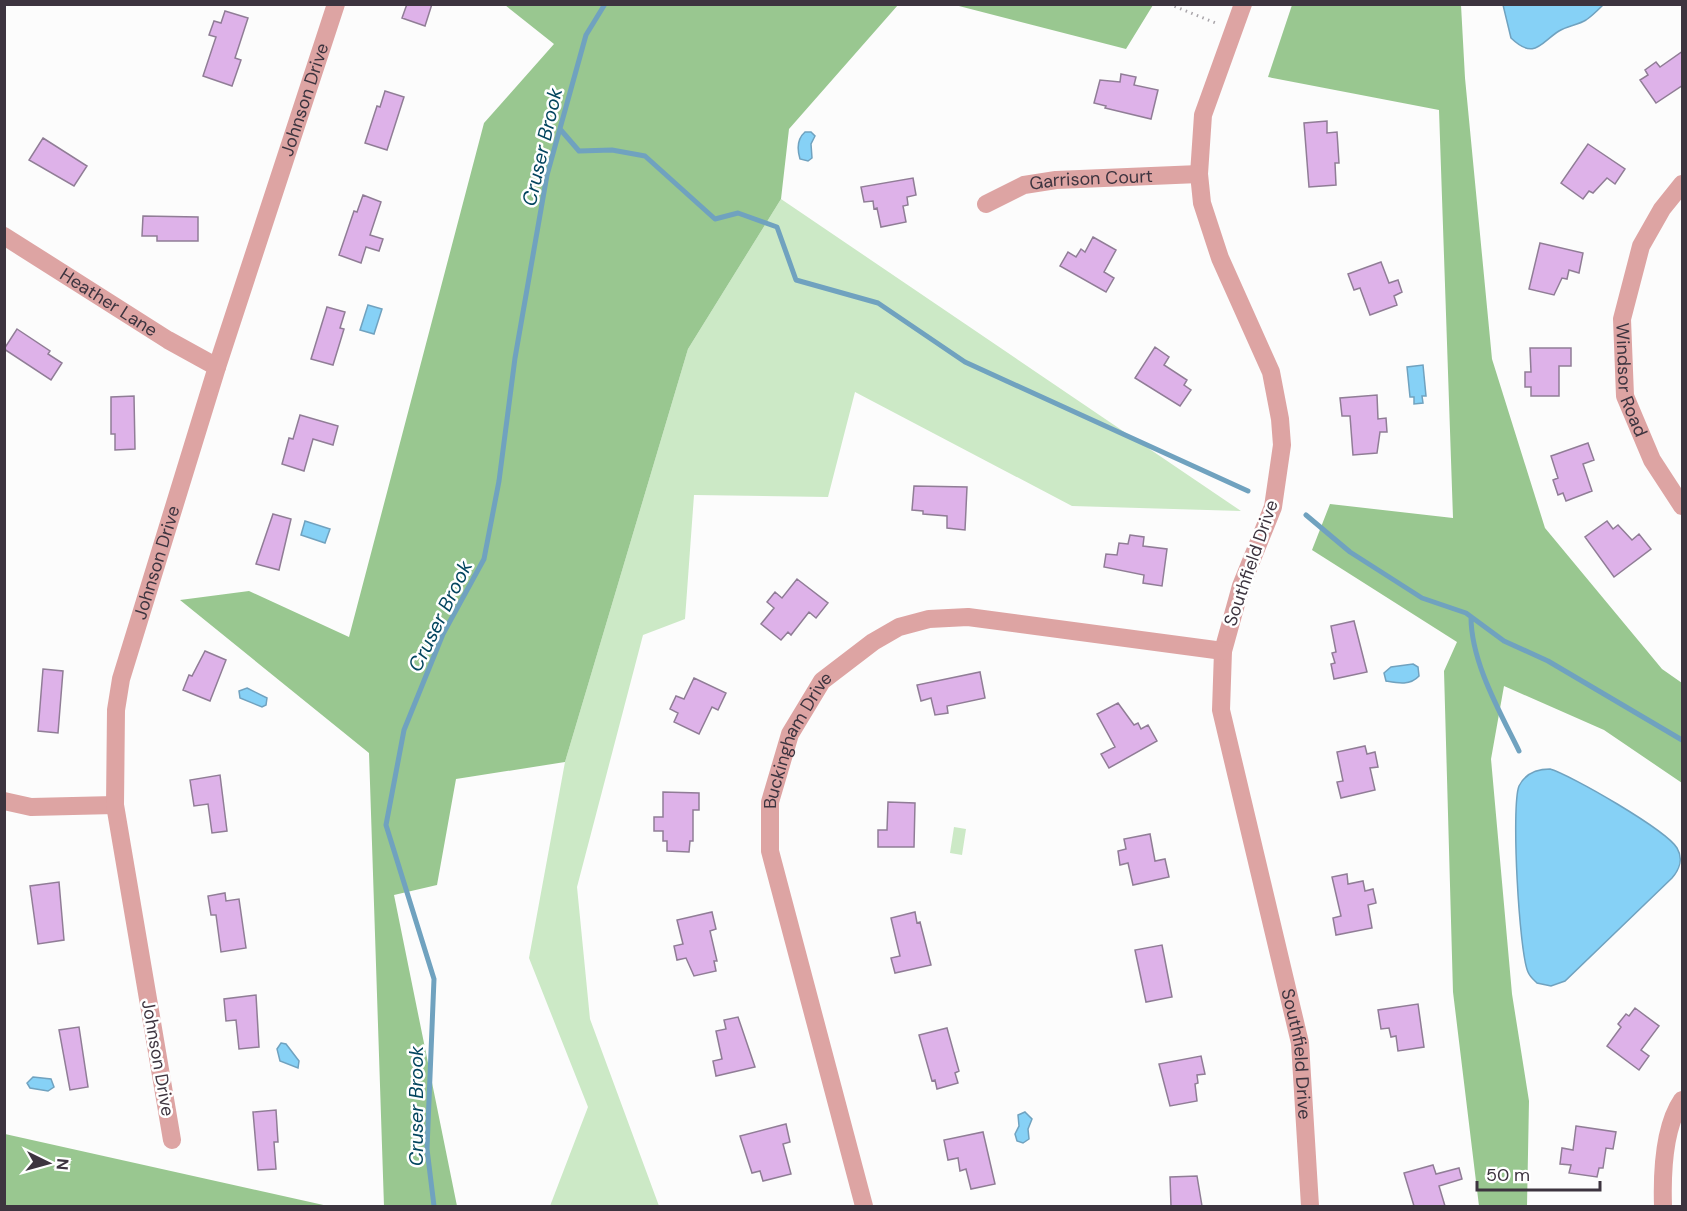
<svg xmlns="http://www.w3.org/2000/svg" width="1687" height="1211" viewBox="0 0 1687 1211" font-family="'DM Sans',sans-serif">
  <rect width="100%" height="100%" fill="#fcfcfc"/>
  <path fill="#cce9c6" d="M781,199L1241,511L1072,506L855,392L828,497L694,495L685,619L643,635L577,887L590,1019L659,1206H550L588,1107L529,958L565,762L688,349Z
    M954,827L966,829L962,855L950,853Z"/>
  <path fill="#99c790" d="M505,5H898L789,129L781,199L688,349L565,762L456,779L437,885L394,895L457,1206H384L369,753L180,600L249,591L349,637L484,123L554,44Z
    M955,5L1153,4V5L1126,49Z
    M1292,5H1461L1465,78L1492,359L1545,528L1662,669L1682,683V783L1604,730L1504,686L1491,759L1512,994L1529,1101L1527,1206H1479L1453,992L1444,671L1457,642L1312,550L1330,504L1453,518L1439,110L1268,77Z
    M5,1134L328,1206H5Z"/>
  <path fill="#86d1f6" stroke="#70a2bf" stroke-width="1.5" d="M1503,5V4L1603,5C1598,10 1592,16 1586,20C1578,25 1567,26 1559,31C1541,42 1535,61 1511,38Z
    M805,132H811L815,136L811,144L812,158L808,161L800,159C797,149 797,139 805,132Z
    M368,305L382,309L374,334L360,330Z
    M1423,365L1426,396H1422L1423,403L1414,404V397H1410L1407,367Z
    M305,521L330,529L325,543L301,535Z
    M1413,664L1418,667L1419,676C1410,686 1397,683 1386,681L1384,673L1391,667Z
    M247,688L267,698L266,705L262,707L240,698L239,691Z
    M1550,769C1571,775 1666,830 1677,848C1683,858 1680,869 1672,878L1565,981L1551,986L1537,983C1534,980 1530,977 1528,972C1519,952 1511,806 1519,786C1525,774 1537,769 1550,769Z
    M281,1043L286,1044L299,1061L298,1068L280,1061L277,1049Z
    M33,1077L51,1079L54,1087L48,1091L30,1088L27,1083Z
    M1025,1112L1032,1119L1028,1129L1029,1139L1023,1143L1017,1141L1015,1134L1019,1126L1018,1115Z"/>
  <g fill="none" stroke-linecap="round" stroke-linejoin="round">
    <path stroke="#70a2bf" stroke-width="5" d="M560,129L579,151L612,150L645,156L715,219L738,213L777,227L796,280L878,303L965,362L1248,491
      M1306,515L1350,552L1422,598L1466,613L1504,641L1548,661L1682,740
      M1471,617C1471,662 1500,712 1519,751
      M434,1206L427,1149L434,979L386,825L404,730L443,634L484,559L499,481L515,358L547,175L586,35L605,4"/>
  </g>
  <path fill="#deb2e9" stroke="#907d96" stroke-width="1.5" d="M407,4H432L425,26L402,18Z
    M225,11L248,18L235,58L241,60L232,86L203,76L216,37L209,35L214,21L221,23Z
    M1683,51V85L1656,103L1640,80L1648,75L1645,70L1656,62L1660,67Z
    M1121,74L1136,77L1134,85L1158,90L1151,119L1105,108L1106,106L1094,103L1100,80L1120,82Z
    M385,91L404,97L387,150L365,143L377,106L380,107Z
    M1327,121V133L1337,132L1339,163H1335L1336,185L1309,187L1304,123Z
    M43,138L87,166L74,186L29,160Z
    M1588,144L1625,169L1615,184L1607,178L1593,193L1589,191L1583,199L1561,183Z
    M913,178L916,195L907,197L908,205L903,206L906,222L881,227L877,208L874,209L873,201L864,202L861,187Z
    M363,195L381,202L370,235L383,239L379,251L366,247L361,263L339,255L354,211L357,212Z
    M143,216L198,217V241H157V236H142Z
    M1093,237L1116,250L1104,272L1114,278L1106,292L1060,266L1068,252L1076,257L1081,249L1085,252Z
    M1540,243L1583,253L1579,273L1569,270L1567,279L1562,278L1554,295L1529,289Z
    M1381,262L1389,283L1398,280L1402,292L1394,296L1397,305L1370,315L1360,288L1354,290L1348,274Z
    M327,307L345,312L340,328L344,329L333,365L311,359Z
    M17,329L50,351L48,354L62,363L51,380L4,349Z
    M1155,347L1169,357L1164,365L1187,380L1184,385L1191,390L1180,406L1135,378Z
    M1530,348H1571V366H1559V396H1531V387H1525V372H1531Z
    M1377,395L1378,419L1386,418L1387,432H1380L1377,453L1353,455L1350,416H1342L1340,398Z
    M134,396L135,449L115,450V434H111V397Z
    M300,415L338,426L333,445L313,439L304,471L282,464L289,438L293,439Z
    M1588,443L1594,460L1583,464L1592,491L1566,501L1563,493L1558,495L1553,480L1558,478L1551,456Z
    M914,486L967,487L965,530L947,528V516L923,514V511L912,510Z
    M273,514L291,519L279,570L256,564Z
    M1607,521L1613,529L1618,525L1632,540L1639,534L1651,549L1614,577L1585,537Z
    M1130,535L1144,537L1143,546L1167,549L1162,586L1143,583L1144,575L1104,567L1106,554L1117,555L1119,543L1128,544Z
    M797,579L828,603L816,618L809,612L791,635L788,632L781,640L761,624L774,608L767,602L775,592L782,598Z
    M1354,621L1367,672L1334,679L1331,664L1335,663L1332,653L1336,652L1331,626Z
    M205,651L226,660L210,701L183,690L189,675L192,676Z
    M43,669L63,671L58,733L38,731Z
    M980,672L985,698L947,706L948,713L935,715L931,698L921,701L917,685Z
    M694,678L726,693L718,710L712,707L699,734L674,722L678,713L670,709L676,696L684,699Z
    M1118,703L1134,725L1138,723L1141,729L1148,725L1157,741L1109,768L1101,754L1115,747L1097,714Z
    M1365,746L1367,754L1375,752L1378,767L1370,768L1375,790L1341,798L1337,782L1343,781L1337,752Z
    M220,775L227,831L212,833L208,804L194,806L190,780Z
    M663,792L699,793V810H693V841H690L689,852L667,851V841H663V831H654V817H663Z
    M888,802L915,803L914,847H878V830H887Z
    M1150,834L1155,861L1165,859L1169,877L1133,885L1128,863L1120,865L1118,851L1126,849L1124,839Z
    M1347,874L1348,884L1363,881L1365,891L1373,889L1376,903L1368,905L1372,928L1336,935L1333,918L1341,916L1332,877Z
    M59,882L64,940L38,944L30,886Z
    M225,893L226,901L239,899L246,948L221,952L216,915H211L208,896Z
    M712,912L716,929L710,931L717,961H714L716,971L694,976L686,958L677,960L674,946L683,944L677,920Z
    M915,912L917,923L920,922L931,965L895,973L891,958L900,956L891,918Z
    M1162,945L1172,997L1146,1002L1135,950Z
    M256,995L259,1047L239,1049L236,1020L226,1021L224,999Z
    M1418,1004L1424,1047L1398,1051L1396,1036L1391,1037L1389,1028L1381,1029L1378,1010Z
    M1635,1008L1659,1026L1641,1050L1649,1056L1639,1070L1607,1046L1621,1027L1618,1024L1626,1014L1629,1016Z
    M738,1017L755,1067L716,1076L713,1061L722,1059L716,1031L726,1029L724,1020Z
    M79,1027L88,1087L70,1090L59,1030Z
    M947,1028L959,1071L955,1073L958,1083L937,1089L935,1080L932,1081L919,1035Z
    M1201,1056L1205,1074L1197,1075L1198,1083L1195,1084L1197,1101L1170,1106L1159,1064Z
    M276,1110L278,1142H274L276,1169L258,1170L253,1112Z
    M786,1124L790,1142L783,1144L791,1174L763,1181L760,1171L752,1173L740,1136Z
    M1576,1126L1616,1132L1613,1149L1606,1148L1603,1168H1599L1597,1177L1569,1173L1571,1165L1560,1164L1562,1148L1573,1150Z
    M983,1132L995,1184L971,1189L966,1169L960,1171L958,1158L948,1160L944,1140Z
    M1433,1165L1436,1174L1459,1168L1462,1179L1439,1186L1445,1206H1414L1404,1173Z
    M1197,1176L1202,1206H1171L1170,1177Z"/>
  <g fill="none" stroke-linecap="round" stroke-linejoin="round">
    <path stroke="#a8a4a9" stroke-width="3" stroke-dasharray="1.5 4.5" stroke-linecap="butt" d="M1169,4L1218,24"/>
    <g stroke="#dda4a3" stroke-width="18">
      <path id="s1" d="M1243,4L1203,115L1199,174L1202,203L1220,258L1271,372L1280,419L1282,445L1273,507L1241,586L1223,651L1221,710L1300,1043L1310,1206"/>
      <path id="s2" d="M1682,184L1662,209L1641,246L1622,319L1625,396L1652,460L1682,506"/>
      <path id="s3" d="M986,204L1024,185L1056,180L1199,174"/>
      <path id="s4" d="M4,236L168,340L217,367"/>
      <path d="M4,801L31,807L115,805"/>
      <path id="s5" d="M172,1140L115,805L116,710L121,679L217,367L336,4"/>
      <path id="s6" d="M864,1206L770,851V802L790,734L822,681L873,642L899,627L929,619L968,617L1223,651"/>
      <path d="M1663,1206C1662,1174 1663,1128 1682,1100"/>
    </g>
  </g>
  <g text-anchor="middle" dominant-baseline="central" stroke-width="5" stroke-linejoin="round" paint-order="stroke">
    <g font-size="18" fill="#3d343f" stroke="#fff">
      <text stroke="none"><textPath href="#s5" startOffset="1074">Johnson Drive</textPath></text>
      <text stroke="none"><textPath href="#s3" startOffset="110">Garrison Court</textPath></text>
      <text stroke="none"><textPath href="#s4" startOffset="124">Heather Lane</textPath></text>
      <text stroke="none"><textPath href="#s2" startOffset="212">Windsor Road</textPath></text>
      <text stroke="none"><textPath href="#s5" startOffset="588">Johnson Drive</textPath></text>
      <text transform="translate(1251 563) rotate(-71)">Southfield Drive</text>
      <text stroke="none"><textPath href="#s6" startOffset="484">Buckingham Drive</textPath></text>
      <text stroke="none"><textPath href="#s1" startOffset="1090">Southfield Drive</textPath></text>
      <text transform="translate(158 1058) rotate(80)">Johnson Drive</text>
    </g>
    <g font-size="20" font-style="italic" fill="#04465f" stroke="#fff">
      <text transform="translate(542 147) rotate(-77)">Cruser Brook</text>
      <text transform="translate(440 616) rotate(-64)">Cruser Brook</text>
      <text transform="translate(416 1106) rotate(-90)">Cruser Brook</text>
    </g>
  </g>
  <rect width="1687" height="1211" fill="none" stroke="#3d343f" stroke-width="12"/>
  <g transform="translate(48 1163) rotate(95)" stroke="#ffffff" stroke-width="4.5" paint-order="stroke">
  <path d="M0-4.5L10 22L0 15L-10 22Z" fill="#3d343f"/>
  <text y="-9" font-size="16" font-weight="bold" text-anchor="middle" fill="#3d343f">N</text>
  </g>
  <path d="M1477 1181v9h123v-9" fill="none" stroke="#3d343f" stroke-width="3"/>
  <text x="1486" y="1181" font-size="18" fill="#3d343f" stroke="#ffffff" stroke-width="4.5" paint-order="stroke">50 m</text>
</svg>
